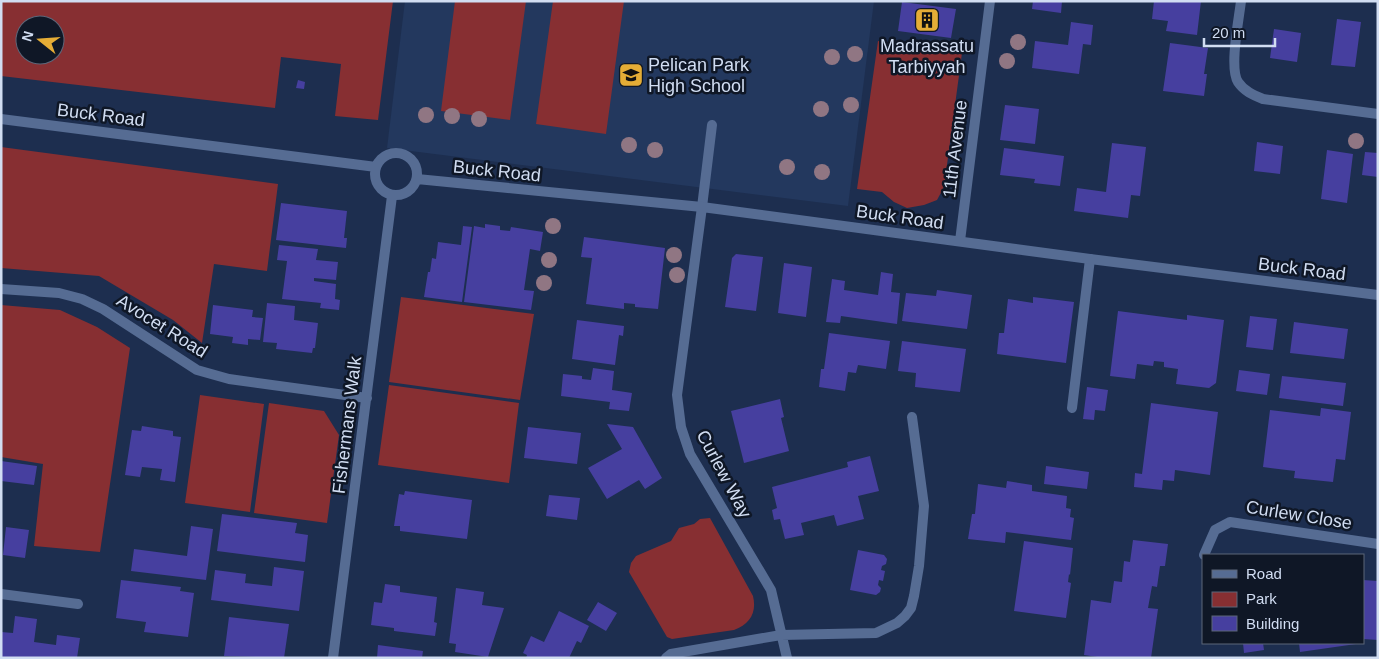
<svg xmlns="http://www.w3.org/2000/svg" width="1379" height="659" viewBox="0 0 1379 659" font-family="Arial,sans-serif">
  <rect width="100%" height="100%" fill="#1d2e4f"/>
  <path fill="#23385e" d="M405,1H874L848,206L387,148Z"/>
  <path fill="#872f32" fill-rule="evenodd" d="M1,1H393L378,120L335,116L341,64L281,57L275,108L1,76ZM25,25H55V55H25Z
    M455,1H526L510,120L441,111Z
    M553,1H624L606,134L536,124Z
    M878,41L962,53L944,187L937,200L924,205L907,208L894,202L882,192L857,189Z
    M1,147L278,184L267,271L214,264L202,343L173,320L99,276L1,268Z
    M401,297L534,314L520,400L389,382Z
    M1,305L60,310L97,327L130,348L100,552L34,546L43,464L1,457Z
    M389,385L519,403L509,483L378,465Z
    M200,395L264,404L250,512L185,503Z
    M269,403L324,411L339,435L327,523L254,513Z
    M710,518L753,596C757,613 750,624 734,630L672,639L667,637L629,572L631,563L636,556L671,541L679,528L694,524L700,519Z"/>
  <path fill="#463f9f" d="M1033,1H1062L1061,13L1032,9Z
    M1154,1H1201L1197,35L1166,31L1168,21L1152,19Z
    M902,2L956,9L951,38L898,31Z
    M1337,19L1361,22L1355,67L1331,65Z
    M1071,22L1093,25L1091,45L1083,44L1079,74L1032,68L1035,41L1068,45Z
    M1274,29L1301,33L1297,62L1270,58Z
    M1170,43L1208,48L1204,74H1207L1204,96L1163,91Z
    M298,80L305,82L304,89L296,88Z
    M1005,105L1039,109L1035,144L1000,140Z
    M1257,142L1283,146L1280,174L1254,171Z
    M1112,143L1146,147L1140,196L1131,195L1128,218L1074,211L1077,188L1106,192Z
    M1004,148L1064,156L1060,186L1034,183L1035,179L1000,175Z
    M1327,150L1353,154L1347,203L1321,199Z
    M1365,152L1378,153V177L1362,175Z
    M281,203L347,211L344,238H347L346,248L276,240Z
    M485,224L500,226V230L510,231L511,227L543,232L540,251L530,249L524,290L534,291L531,310L464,302L474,226L485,228Z
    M463,226L472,227L462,302L424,297L428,272H430L432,258L436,259L438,242L461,245Z
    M584,237L665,248L658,309L635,307V304L624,303V309L586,304L592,258L581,257Z
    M279,245L318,249L316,260L338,262L336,280L314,278V281L336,284L335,299L340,300L339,310L320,308L321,303L282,299L287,261L277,260Z
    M736,254L763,257L756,311L725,307L732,258Z
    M784,263L812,267L806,317L778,313Z
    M881,272L893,274L891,292L900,293L897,324L841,316L840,323L826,322L832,279L845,281L844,290L878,295Z
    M937,290L972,295L967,329L902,321L906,293L936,296Z
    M1033,297L1074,302L1066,363L997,354L999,333H1004L1008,299L1033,303Z
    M267,303L295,306L294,320L318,323L315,348H313L312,353L276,349L277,343L263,342Z
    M213,305L253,310L252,317L263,318L260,340L248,339V345L232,343L233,337L210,334Z
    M1118,311L1187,320V315L1224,320L1216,383L1209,388L1176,384L1178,369L1164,367V362L1154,361L1153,366L1137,364L1135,379L1110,376Z
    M1250,316L1277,319L1273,350L1246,347Z
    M577,320L624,326L623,336L619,335L615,365L572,359Z
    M1294,322L1348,329L1344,359L1290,353Z
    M829,333L890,341L886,369L858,365L856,373L848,372L845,391L819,387L821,369H824Z
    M902,341L966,349L960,392L915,387L916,373L898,371Z
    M593,368L614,371L612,390L632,393L629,411L609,409L610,402L561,396L563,374L582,376V379L591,380Z
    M1239,370L1270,374L1267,395L1236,391Z
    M1282,376L1346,383L1343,406L1279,398Z
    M1087,387L1108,390L1105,411L1095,410L1094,420L1083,419Z
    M780,399L784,417L781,418L789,451L744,463L731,411Z
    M1151,403L1218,412L1210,475L1175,470L1174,481L1163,480L1162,490L1134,487L1135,473L1142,474Z
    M1321,408L1351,412L1345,460L1336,459L1333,482L1294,478L1295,471L1263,467L1270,410L1320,416Z
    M607,424L633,427L662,478L645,489L639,480L607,499L588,468L622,449Z
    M142,426L173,431V436L181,437L175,482L160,480L162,469L142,467L140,477L125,475L132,430L141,431Z
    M528,427L581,433L577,464L524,458Z
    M870,456L879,491L858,496L864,519L837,526L834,515L801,523L804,535L785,539L780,519L774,520L772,510L777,508L772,487L848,467L847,462Z
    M1,461L37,466L34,485L1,481Z
    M1046,466L1089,472L1087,489L1044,484Z
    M1007,481L1032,485V491L1067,496L1066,508L1071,509L1070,517L1074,518L1071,540L1006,532L1005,543L968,539L972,514H975L978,484L1006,488Z
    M405,491L472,500L467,539L400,531V526H394L399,494L404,495Z
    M549,495L580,498L577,520L546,516Z
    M222,514L297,523L295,533L308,535L305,562L217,551Z
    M191,526L213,529L206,580L131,571L134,549L187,556Z
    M6,527L29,530L25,558L3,555Z
    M1133,540L1168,544L1165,566H1160L1157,587L1152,586L1148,608L1158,609L1151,658H1104L1084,655L1091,600L1111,603L1114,581L1122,582L1124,561L1130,562Z
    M1024,541L1073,548L1070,575L1069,574L1068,582L1071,583L1066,618L1014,611Z
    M858,550L884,555L887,559L886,564L882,566L881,570L885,571L883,581L879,580L878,585L881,588L880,592L876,595L850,590Z
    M274,567L304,571L299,611L211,600L215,570L246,574L245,583L272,586Z
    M121,580L181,587L180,591L194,593L188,637L144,632L146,622L116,618Z
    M1363,580L1378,581V640L1363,639Z
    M385,584L400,586V592L437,597L434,622L437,623L435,636L394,631V628L371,625L374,602L382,603Z
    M456,588L484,592L482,605L504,608L488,657L455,652L456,644L449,643Z
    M598,602L617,613L606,631L587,620Z
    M559,611L589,626L581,643L577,641L569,658H526L527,655L523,653L531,636L544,642Z
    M15,616L37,619L34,642L56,645L57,635L80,638L77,658H1V632L13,633Z
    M229,617L289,624L284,658L224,656Z
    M1243,643H1263L1264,650L1244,653Z
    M1299,643H1356V644L1300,652Z
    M378,645L423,651L422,658H377Z"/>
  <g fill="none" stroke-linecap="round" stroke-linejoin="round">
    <path stroke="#566c93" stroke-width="10" d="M702,207L712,125
      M1072,408L1090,259"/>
    <path stroke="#566c93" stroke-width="10" d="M1241,1C1239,19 1229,68 1238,82C1244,91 1253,95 1263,99L1378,114
      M1,119L376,167
      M375 174a21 21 0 1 1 42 0a21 21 0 1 1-42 0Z
      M417,179L702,207L1090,259L1378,295
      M702,207L677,395L681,427L690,454L771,590L787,658
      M960,241L990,1
      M1,289L59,293L82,299L103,309L197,370L229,379L367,398
      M1204,555L1215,530L1230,522L1378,544
      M1,594L78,604
      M333,658L392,196
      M666,658L671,654L781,635L876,633L897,623L905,616L911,608L914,596L919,566L924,506L912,417"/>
  </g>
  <g fill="#907683">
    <circle cx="1018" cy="42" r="8"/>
    <circle cx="855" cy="54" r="8"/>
    <circle cx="832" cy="57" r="8"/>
    <circle cx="1007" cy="61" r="8"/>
    <circle cx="851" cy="105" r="8"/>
    <circle cx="821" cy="109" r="8"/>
    <circle cx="426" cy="115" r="8"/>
    <circle cx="452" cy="116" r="8"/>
    <circle cx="479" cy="119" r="8"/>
    <circle cx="1356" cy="141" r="8"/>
    <circle cx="629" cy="145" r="8"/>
    <circle cx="655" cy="150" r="8"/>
    <circle cx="787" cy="167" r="8"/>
    <circle cx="822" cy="172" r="8"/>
    <circle cx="553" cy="226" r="8"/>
    <circle cx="674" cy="255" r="8"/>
    <circle cx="549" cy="260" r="8"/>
    <circle cx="677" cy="275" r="8"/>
    <circle cx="544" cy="283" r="8"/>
  </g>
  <defs>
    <symbol id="building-square" viewBox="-11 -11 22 22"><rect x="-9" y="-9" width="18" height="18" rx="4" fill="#e5ad36" stroke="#0f1726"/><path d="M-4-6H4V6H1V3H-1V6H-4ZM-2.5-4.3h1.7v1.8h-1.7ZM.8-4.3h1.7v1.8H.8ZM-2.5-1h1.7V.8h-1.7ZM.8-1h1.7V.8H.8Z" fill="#111"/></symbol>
    <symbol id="school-square" viewBox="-11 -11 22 22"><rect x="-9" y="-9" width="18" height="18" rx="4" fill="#e5ad36" stroke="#0f1726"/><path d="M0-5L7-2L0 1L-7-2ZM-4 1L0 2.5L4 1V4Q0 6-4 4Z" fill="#111"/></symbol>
  </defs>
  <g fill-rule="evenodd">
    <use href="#building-square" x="913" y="6" width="28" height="28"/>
    <use href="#school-square" x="617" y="61" width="28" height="28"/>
  </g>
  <g text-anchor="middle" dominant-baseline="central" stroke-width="5" stroke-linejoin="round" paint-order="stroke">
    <g font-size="18" fill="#d1ddf2" stroke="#0f1726">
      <text x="927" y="46">Madrassatu<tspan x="927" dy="21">Tarbiyyah</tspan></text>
      <text x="648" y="65" text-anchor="start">Pelican Park<tspan x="648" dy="21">High School</tspan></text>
    </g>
    <g font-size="18" fill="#d1ddf2" stroke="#0f1726">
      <text transform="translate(101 115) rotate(7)">Buck Road</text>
      <text transform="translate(955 149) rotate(-83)">11th Avenue</text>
      <text transform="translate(497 171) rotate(6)">Buck Road</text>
      <text transform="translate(900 217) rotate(8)">Buck Road</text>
      <text transform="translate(1302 269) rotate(7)">Buck Road</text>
      <text transform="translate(162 326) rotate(32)">Avocet Road</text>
      <text transform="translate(347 425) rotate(-83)">Fishermans Walk</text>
      <text transform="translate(724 474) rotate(62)">Curlew Way</text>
      <text transform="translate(1299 515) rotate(9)">Curlew Close</text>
    </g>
  </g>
  <rect width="1379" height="659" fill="none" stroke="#d1ddf2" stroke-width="5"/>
  <rect x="1202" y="554" width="162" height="90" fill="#0f1726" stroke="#5d6678"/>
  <rect x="1212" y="570" width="25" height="8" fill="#566c93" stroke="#5d6678"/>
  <text x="1246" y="579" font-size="15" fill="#d1ddf2">Road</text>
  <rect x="1212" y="592" width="25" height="15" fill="#872f32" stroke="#5d6678"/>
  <text x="1246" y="604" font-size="15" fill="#d1ddf2">Park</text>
  <rect x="1212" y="616" width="25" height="15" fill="#463f9f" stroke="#5d6678"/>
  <text x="1246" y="629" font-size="15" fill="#d1ddf2">Building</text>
  <g transform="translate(40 40) rotate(287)"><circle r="24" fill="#0f1726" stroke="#5d6678"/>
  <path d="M0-4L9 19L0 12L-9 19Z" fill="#e5ad36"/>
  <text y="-8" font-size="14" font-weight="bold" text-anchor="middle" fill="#d1ddf2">N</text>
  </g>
  <path d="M1204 38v8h71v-8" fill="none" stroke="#d1ddf2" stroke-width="2.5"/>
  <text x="1212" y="38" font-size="15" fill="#d1ddf2" stroke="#0f1726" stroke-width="4" paint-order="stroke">20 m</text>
</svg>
